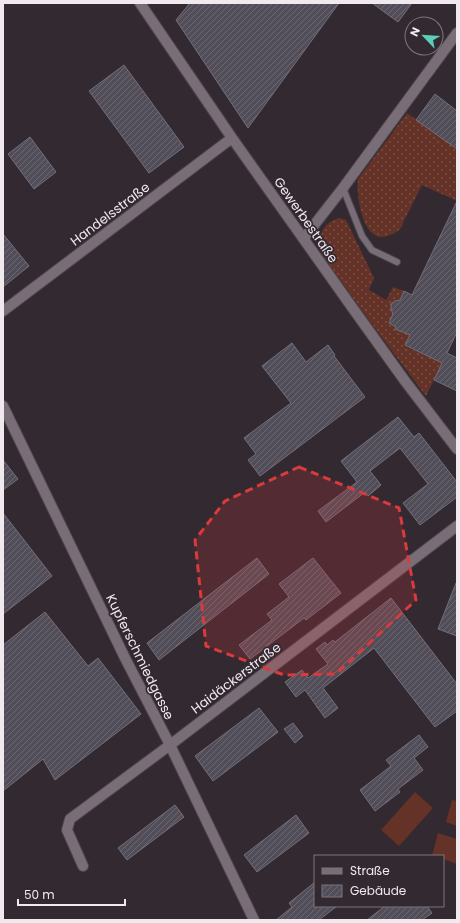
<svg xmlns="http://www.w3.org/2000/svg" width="460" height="923" viewBox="0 0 460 923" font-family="Poppins,sans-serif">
  <defs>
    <pattern id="grass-dots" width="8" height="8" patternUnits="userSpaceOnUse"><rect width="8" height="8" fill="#643226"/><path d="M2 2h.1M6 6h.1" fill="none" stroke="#7a5046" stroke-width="1.8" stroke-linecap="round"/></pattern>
    <pattern id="building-hatch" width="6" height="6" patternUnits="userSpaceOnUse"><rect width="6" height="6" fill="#514d59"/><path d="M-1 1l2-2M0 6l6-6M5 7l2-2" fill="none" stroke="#6a6771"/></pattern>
  </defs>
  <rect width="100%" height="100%" fill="#332931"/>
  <path fill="url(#grass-dots)" d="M407,113L457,149V201L422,185C417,195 412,205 407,215C404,219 403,225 400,229C396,233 389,236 383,237C362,239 356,194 358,179Z
    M340,218L346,220L348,224L374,278L369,290L386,300L393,287L404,291L399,301H395L391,304V309L394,313L389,323L396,327L395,329L411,334L405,346L442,363L426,396C397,358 368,319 340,280C336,274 321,256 320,250C317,234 325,221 340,218Z"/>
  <path fill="#643226" d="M415,792L433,808L399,846L381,830Z
    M452,800L457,801V826L446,822Z
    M438,833L457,839V864L443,859V856H432Z"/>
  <path fill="url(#building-hatch)" stroke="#736f7b" d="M190,3H339L248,128L176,20Z
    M372,3H412L398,22Z
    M124,65L184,147L149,173L89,91Z
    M435,94L457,111V149L416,120Z
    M30,137L56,172L34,189L8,154Z
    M457,201V332L447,353L457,358V391L434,380L442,363L405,345L410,335L395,329L396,327L389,323L393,314L391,309V304L395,301L400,300L404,291L412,295Z
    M3,234L29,266L3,287Z
    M292,343L306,362L328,345L335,355L334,356L365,397L260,476L248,460L256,454L244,438L291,403L262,366Z
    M398,417L414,437L419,433L457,482V497L420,525L403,503L428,484L400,448L370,471L381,485L368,496L365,492L326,522L318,511L357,482L341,461Z
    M3,460L18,479L3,490Z
    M3,513L52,576L3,614Z
    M257,558L269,574L159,660L147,643Z
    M313,558L341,593L306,620L304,618L250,659L239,645L272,620L267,614L289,597L279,584Z
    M456,583H457V636L438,629Z
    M391,598L457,684V711L435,727L374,648L323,688L338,708L325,718L305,690L296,697L285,682L302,670L308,678L328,664L316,649L325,642L327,645L333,640L335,642Z
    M45,612L88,666L98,658L141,714L55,780L43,759L3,791V645Z
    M259,708L278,732L213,781L195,756Z
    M293,723L303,736L295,743L284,729Z
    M419,735L428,747L414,758L423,770L398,789L400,792L375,811L360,790L391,766L386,760Z
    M175,805L184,817L127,860L118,848Z
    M296,815L309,833L257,872L244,855Z
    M315,882V906H337L319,920H276L292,907L289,903Z
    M385,906H427L432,913L422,920H367Z"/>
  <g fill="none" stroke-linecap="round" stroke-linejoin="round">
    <defs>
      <path id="service" d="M343,188L362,236L372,250L397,262"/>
      <path id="minor" d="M140,3L232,138L354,310L405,381L457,449
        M304,238L343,188L457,33
        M3,311L232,138
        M3,406L125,658L170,745L254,920
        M83,866L67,830L70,819L170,745L457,526"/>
    </defs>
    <use href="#service" stroke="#4e464c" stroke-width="8"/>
    <use href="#minor" stroke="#4e464c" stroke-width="12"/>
    <use href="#service" stroke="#796e77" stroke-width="6"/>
    <use href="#minor" stroke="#796e77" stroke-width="10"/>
  </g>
  <path fill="#d93b3c" fill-opacity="0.2" stroke="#d93b3c" stroke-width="3" stroke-dasharray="8 5" stroke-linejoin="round" d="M299,467L399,508L416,600L336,674L284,675L206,646L195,540L225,501Z"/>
  <g text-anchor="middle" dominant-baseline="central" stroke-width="3.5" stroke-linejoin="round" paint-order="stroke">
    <g font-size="13" fill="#f0eaef" stroke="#332931">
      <text transform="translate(110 214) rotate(-37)">Handelsstraße</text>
      <text transform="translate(306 220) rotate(55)">Gewerbestraße</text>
      <text transform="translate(140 657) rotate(64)">Kupferschmiedgasse</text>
      <text transform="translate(236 678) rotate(-37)">Haidäckerstraße</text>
    </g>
  </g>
  <rect width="460" height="923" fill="none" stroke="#f0eaef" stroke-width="8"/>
  <rect x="314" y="855" width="130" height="52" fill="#332931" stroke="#7f767d"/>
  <rect x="322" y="868" width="20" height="6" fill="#796e77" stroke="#7f767d"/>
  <text x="350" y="875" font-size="12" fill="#f0eaef">Straße</text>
  <rect x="322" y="885" width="20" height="12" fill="url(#building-hatch)" stroke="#7f767d"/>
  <text x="350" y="895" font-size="12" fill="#f0eaef">Gebäude</text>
  <g transform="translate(424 36) rotate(295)"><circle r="19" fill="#332931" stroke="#7f767d"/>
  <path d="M0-3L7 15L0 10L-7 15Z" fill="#5dceb8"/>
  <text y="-6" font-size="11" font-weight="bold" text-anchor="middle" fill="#f0eaef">N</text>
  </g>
  <path d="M18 899v6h107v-6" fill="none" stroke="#f0eaef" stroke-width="2"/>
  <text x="24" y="899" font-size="12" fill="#f0eaef" stroke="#332931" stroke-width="3" paint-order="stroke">50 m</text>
</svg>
